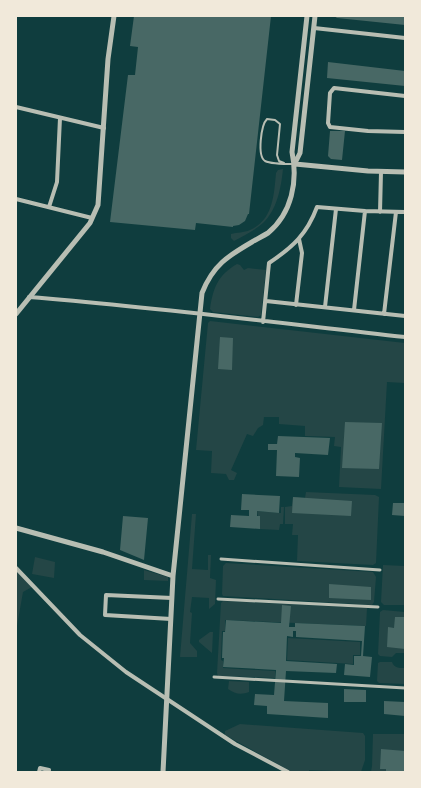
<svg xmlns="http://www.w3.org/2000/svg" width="421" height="788" viewBox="0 0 421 788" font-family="Helvetica,sans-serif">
  <rect width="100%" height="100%" fill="#0f3d3e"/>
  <path fill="#244646" d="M283,169C281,188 277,210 263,223C254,231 243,236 234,241L231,238V234C237,232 244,233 250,230C273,220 274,195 276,173L278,170Z
    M237,264L240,265L244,270L248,268L266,270L261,315L258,317L213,312L210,309C213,288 218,275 237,264Z
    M210,321L405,343V383L387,382L381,489L339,487L341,447L334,446L335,437L305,436V426L279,424V417H264L263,425L258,428L253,436L247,434L231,470L237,473L234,480H229L226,474L211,473L212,451L196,450L208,323Z
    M306,492L375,495L379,497L376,563L373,565L297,561L298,535H292L293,524H285V507L292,506L293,497L305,498Z
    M281,507H284L283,524H280L279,530L260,529L257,511L281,513Z
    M192,514H196L192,569L208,570V555H211L210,578L216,580L215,604L209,609V598L192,597L190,612L192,613L190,643L197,651V657H180Z
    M35,557L55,562L54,578L32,574Z
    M226,563L373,572L376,577L374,602L372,605L223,596L222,594L223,566Z
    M383,565L405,566V605H384L381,602Z
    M144,570L168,577V581L144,580Z
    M16,571L32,587L23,592L17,626Z
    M223,601L367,608L366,626L225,620V631H222L221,660L223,661V668L275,671V678L218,676L217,673L221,603Z
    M383,610L405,612V653H396L392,657L380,656L378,654L380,612Z
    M210,632H213L212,653L199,642V640Z
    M288,638L360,642V655H353V664L287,660Z
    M380,662H392C394,668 399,668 405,668V684L379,683L377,681L378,663Z
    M229,681L249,682V692C241,695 235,694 228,689Z
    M240,724L363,733L365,736V760L361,772L309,770V772H292L225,735V731Z
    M373,734H405V772H371L372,766Z"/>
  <path fill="#486865" d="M134,16H271L249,214H248L245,221L239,225L233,226V227L196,223L195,230L110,222L128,75H135L138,47L130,46Z
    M334,16H405V25L337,18Z
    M328,62L405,71V86L327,78Z
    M330,131H345L342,160L331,159L328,156Z
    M220,337L233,338L232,370L218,369Z
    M345,422L382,423L379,469L342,468Z
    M278,436L330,438L328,455L295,453V457L300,458L299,477L276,476L277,450H268V444H277Z
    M242,494L280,496L279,513L257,511V516H260V529L230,527L231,515L249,516V510H241Z
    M293,497L352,501L351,516L292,513Z
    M393,503H405V516L392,515Z
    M123,516L148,518L144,560L120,550Z
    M329,584L371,587V600L329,598Z
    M282,605L291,606L289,627H295V623L365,626L363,656L372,657L370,677L344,675L345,664L354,665V656H361L362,641L296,637V631H293V637L287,636L286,661L337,664L336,673L286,671L284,701L328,703V718L267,714V706L254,705L255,694L274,695L276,670L223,667L224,658H222L223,632H225L226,620L281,623Z
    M395,617H405V649L387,647L388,627L394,628Z
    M344,689L366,690V702H344Z
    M384,701L405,702V716L384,714Z
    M381,749L405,751V772H386V769H380Z"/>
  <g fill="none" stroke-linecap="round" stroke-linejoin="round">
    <path stroke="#b8beb3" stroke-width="2" d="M284,163L279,161L277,155L280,124L275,120L267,119C261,125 257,156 265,161C271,164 287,164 294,164"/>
    <path stroke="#b8beb3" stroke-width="3" d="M221,559L380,570
      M218,599L378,607
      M214,677L405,688"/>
    <path stroke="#b8beb3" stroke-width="4" d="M314,28L405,38
      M405,96L334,88L330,93L328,123L330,127L368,131L405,132
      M16,107L104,128
      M16,199L92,218
      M49,207L57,182L60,118
      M380,212L381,172
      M29,297C155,307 280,323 405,337
      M266,301L405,316
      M296,305L302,253L299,239
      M325,307L336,209
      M354,310L365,211
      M384,314L396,212
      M263,322L269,263C293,247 307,234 317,207L365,211L405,212
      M16,568L80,635L126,672L235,744L288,772
      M171,619L105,615L106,595L172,598
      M39,772L40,768L49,770"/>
    <path stroke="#b8beb3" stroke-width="5" d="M295,163L300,153L315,16
      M295,164L368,171L405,172
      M16,314L90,223L98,205L108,59L114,16
      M16,528L103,552L173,576
      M163,772L173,576L202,293C213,265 228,256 252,242C257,239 263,236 268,233C292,213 298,181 292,152L307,16"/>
  </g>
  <rect width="421" height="788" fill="none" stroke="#f1e9da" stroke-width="34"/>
</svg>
